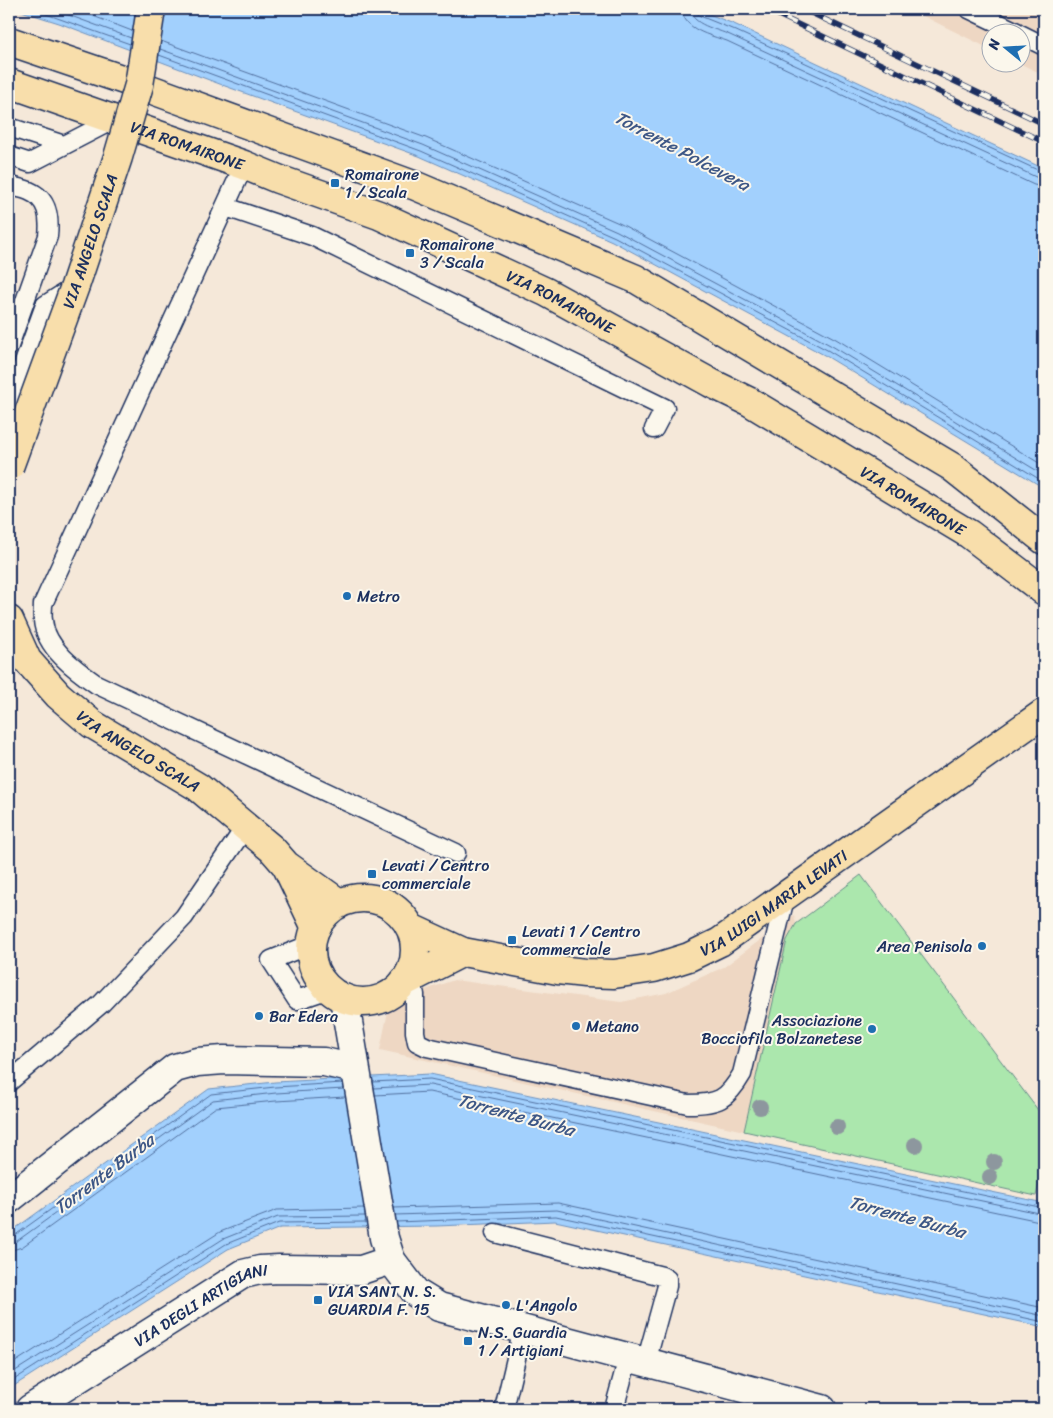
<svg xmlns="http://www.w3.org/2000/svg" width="1053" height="1418" viewBox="0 0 1053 1418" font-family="Sriracha,sans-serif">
  <rect width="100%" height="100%" fill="#f5e8d9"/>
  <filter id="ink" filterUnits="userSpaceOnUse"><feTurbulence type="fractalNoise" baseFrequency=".02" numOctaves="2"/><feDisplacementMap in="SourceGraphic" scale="10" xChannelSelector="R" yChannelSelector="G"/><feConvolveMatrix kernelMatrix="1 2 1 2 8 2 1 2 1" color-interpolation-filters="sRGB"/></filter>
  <g filter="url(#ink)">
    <path fill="#eed7c3" d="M909,9H1044V75L1019,63L1020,62V32H990V49Z
      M794,915L796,924L787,940L744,1131L380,1050L390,1002L454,980L621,1002L666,993L724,967Z"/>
    <path fill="#abe7ad" stroke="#638b86" d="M861,875L1044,1118V1163L1036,1196L744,1131L787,940L796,924Z"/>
    <path fill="#a2d0fd" stroke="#6c90bd" d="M15,9H696L734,24L1036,165L1044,169V488L826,356L612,241L419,156L225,86L59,23Z
      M430,1074L1044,1203V1327L555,1221L437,1226L280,1228L228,1249L9,1389V1233L209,1089L275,1082Z"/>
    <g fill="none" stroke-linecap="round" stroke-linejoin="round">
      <path stroke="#516f9e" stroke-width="1" d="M32,9L130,44
        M52,9L131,38
        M75,9L132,31
        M682,9C683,30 710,35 727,41L1034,185L1044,187
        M690,9C691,25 717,29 730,35L1038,178L1044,179
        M696,9L697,13L700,16L732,29L1044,173
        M161,41L426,138L621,224L836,339L1044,466
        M160,49L423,145L617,231L832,346L1044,475
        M159,55L421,151L615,237L829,351L1044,482
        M373,1082L430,1079L1044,1208
        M374,1088L430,1085L1044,1214
        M375,1095L429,1092L1044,1222
        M394,1208L558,1203L1044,1308
        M395,1215L557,1210L1044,1316
        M396,1222L556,1216L1044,1322
        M9,1237L14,1236L211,1094L275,1087L343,1083
        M9,1243L17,1241L213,1100L276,1093L344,1089
        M9,1251L22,1247L216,1107L276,1101L345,1097
        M9,1366L220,1232L277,1210L364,1208
        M9,1375L223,1239L278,1217L365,1216
        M9,1383L226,1244L279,1223L366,1222"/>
      <defs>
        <path id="lane" d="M969,9L1017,32
          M1020,34L1044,46
          M9,127L64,145
          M9,156L30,163L113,120
          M244,165L43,604C43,609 42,615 43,620C45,648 76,670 96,684L456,853
          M9,185C15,188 22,188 29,191C48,199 50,217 48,236L9,346
          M226,207L312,236L665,408L654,429
          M9,404L45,305L75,286
          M311,944L271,960L297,1000L329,989
          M404,982L415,994V1032L417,1042L427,1047L688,1104C718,1104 727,1100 742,1074L786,894
          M9,1082L101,1004L184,917L246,826
          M495,1233L662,1276L667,1279V1286L646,1362
          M504,1409L523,1329
          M614,1409L628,1358"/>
        <path id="street" d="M9,1199L175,1068L197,1062L224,1060L324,1062L355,1069
          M391,1260L416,1293L439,1307L822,1409"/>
        <g id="secondary">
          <path id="s1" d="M30,1409L243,1274L260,1270L279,1269L361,1270L391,1260L384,1238L344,998"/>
        </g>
        <g id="primary">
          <path d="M9,41L139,85L416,186L636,279L952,467L1044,540"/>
          <path id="s2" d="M9,83L244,165L278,179L379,215L546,292L711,383L750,402L969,534L1044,591"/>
          <path id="s3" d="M9,620L27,660L58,695L92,724L198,787L272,849L286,865L339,903"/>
          <path d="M287,867L316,928"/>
          <circle cx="363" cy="950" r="52"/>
          <path id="s4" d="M411,928L463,952L558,970L585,973L614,974L654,968L689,957L720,942L1044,713"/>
          <path d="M404,982L463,952"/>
        </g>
      </defs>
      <use href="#lane" stroke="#1b2f5e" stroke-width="21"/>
      <use href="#street" stroke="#1b2f5e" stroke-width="31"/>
      <use href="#secondary" stroke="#1b2f5e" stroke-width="31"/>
      <use href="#primary" stroke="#1b2f5e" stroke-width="31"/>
      <use href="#lane" stroke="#fbf7ec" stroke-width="18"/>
      <use href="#street" stroke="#fbf7ec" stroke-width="28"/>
      <use href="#secondary" stroke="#fbf7ec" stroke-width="28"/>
      <use href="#primary" stroke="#f8deab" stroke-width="28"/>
      <defs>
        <path id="rail" d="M766,9L1044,142
          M803,9L1044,124"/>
      </defs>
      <use href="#rail" stroke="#1b2f5e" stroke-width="5.5"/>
      <use href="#rail" stroke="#fbf7ec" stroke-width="4" stroke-dasharray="11" stroke-linecap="butt"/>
      <defs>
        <g id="primary-bridge">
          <path id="s5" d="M9,467L75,286L118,157L139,85L151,9"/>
        </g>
      </defs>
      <use href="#primary-bridge" stroke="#1b2f5e" stroke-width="31" stroke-linecap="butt"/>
      <use href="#primary-bridge" stroke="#f8deab" stroke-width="28"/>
    </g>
    <g fill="#8d979e">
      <circle cx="760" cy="1107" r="8"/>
      <circle cx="837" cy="1127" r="8"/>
      <circle cx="915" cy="1145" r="8"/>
      <circle cx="994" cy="1162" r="8"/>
      <circle cx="990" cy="1177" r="8"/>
    </g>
  </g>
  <g fill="#1f6fb2" stroke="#fbf7ec" stroke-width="2">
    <rect x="330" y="178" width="10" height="10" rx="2.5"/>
    <rect x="405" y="248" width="10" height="10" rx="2.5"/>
    <circle cx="347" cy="596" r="5"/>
    <rect x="367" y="869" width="10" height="10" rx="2.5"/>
    <rect x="507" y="935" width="10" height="10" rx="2.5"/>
    <circle cx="982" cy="946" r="5"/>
    <circle cx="259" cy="1016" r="5"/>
    <circle cx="576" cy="1026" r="5"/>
    <circle cx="872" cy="1029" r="5"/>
    <rect x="313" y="1295" width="10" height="10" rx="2.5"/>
    <circle cx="506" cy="1305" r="5"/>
    <rect x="463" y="1336" width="10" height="10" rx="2.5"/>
  </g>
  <g text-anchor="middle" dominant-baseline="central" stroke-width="4" stroke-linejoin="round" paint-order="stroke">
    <g font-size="16" fill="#1b2f5e" stroke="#fbf7ec">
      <text stroke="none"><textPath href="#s2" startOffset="189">VIA ROMAIRONE</textPath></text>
      <text stroke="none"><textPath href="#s5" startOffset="240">VIA ANGELO SCALA</textPath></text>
      <text stroke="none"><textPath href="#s2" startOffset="594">VIA ROMAIRONE</textPath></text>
      <text stroke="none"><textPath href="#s2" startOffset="999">VIA ROMAIRONE</textPath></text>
      <text stroke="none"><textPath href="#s3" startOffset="189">VIA ANGELO SCALA</textPath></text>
      <text stroke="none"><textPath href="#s4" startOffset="388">VIA LUIGI MARIA LEVATI</textPath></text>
      <text stroke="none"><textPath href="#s1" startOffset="201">VIA DEGLI ARTIGIANI</textPath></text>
    </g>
    <g font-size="16" fill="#1b2f5e" stroke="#fbf7ec" text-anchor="start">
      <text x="345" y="174">Romairone<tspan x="345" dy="18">1 / Scala</tspan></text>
      <text x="420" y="244">Romairone<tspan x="420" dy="18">3 / Scala</tspan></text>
      <text x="357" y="596">Metro</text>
      <text x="382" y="865">Levati / Centro<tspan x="382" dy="18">commerciale</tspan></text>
      <text x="522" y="931">Levati 1 / Centro<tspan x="522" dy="18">commerciale</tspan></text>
      <text x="972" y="946" text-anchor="end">Area Penisola</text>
      <text x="269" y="1016">Bar Edera</text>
      <text x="862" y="1020" text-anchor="end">Associazione<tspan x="862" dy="18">Bocciofila Bolzanetese</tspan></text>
      <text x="586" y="1026">Metano</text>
      <text x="328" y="1291">VIA SANT N. S.<tspan x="328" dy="18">GUARDIA F. 15</tspan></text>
      <text x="516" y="1305">L'Angolo</text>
      <text x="478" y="1332">N.S. Guardia<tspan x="478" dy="18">1 / Artigiani</tspan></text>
    </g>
    <g font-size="18" font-style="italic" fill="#3d5786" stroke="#fbf7ec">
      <text transform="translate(682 151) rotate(28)">Torrente Polcevera</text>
      <text transform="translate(516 1115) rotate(15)">Torrente Burba</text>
      <text transform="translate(104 1174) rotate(-37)">Torrente Burba</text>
      <text transform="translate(907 1217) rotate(15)">Torrente Burba</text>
    </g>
  </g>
  <rect width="1053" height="1418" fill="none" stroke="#fbf7ec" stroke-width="30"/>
  <rect x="15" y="15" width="1023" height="1388" fill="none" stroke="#1b2f5e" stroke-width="2" filter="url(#ink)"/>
  <g transform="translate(1006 48) rotate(288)"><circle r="24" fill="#fbf7ec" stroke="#a1a7b3"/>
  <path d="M0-4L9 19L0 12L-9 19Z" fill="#1f6fb2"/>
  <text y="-8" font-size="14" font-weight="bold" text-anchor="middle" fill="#1b2f5e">N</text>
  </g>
</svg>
